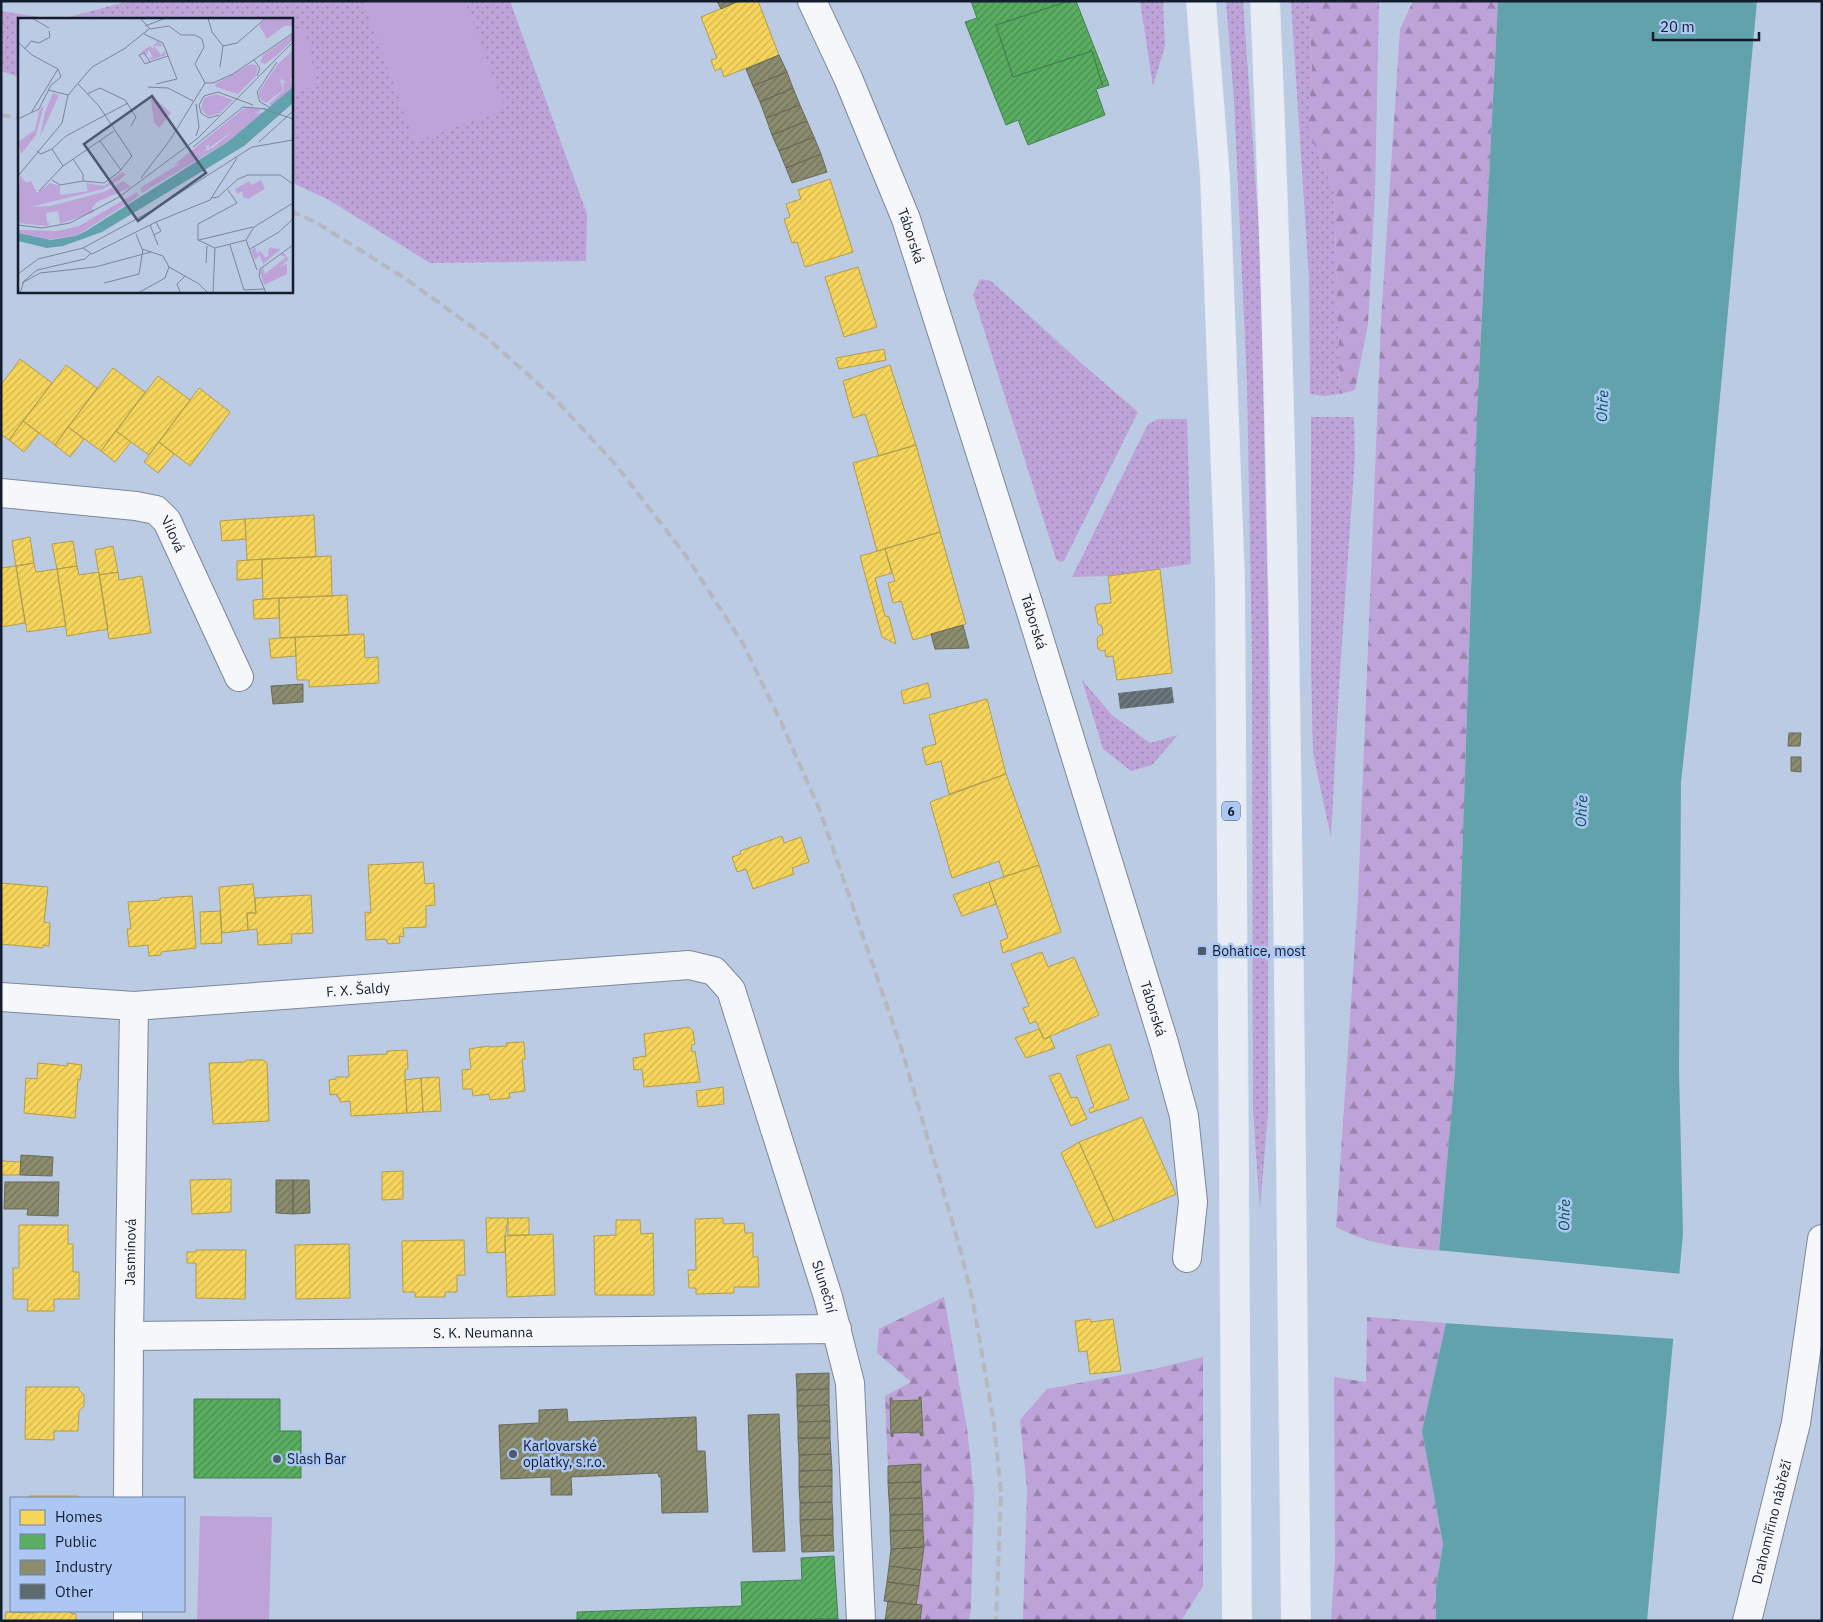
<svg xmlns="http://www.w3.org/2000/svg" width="1823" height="1622" viewBox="0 0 1823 1622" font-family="'IBM Plex Sans',sans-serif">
  <defs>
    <pattern id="grass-dots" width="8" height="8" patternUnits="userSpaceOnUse" patternTransform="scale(1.25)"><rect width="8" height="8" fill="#bea3d8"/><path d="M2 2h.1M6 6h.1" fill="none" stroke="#9984b0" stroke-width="1.8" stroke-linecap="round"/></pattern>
    <pattern id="forest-firs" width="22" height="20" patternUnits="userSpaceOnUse" patternTransform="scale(1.25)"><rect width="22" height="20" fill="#bea3d8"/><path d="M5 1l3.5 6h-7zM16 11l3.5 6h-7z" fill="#9984b0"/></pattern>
    <pattern id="homes-hatch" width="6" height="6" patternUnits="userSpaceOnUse" patternTransform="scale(1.25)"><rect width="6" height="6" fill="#f6d55c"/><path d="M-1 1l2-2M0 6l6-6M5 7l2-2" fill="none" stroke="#d2b650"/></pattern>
    <pattern id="public-hatch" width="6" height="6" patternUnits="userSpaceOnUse" patternTransform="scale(1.25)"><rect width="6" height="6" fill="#5aae61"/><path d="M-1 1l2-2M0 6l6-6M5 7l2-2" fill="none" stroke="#498d50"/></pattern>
    <pattern id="industry-hatch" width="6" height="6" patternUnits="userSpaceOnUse" patternTransform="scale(1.25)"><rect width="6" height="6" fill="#8c8c6e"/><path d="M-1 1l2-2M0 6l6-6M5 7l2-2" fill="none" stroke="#71725b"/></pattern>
    <pattern id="building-hatch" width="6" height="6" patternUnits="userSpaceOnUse" patternTransform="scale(1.25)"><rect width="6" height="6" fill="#5e6b6e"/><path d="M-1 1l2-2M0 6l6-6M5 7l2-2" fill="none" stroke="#798387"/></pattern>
  </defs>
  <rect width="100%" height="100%" fill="#bccbe4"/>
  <path fill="url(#grass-dots)" d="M129,1H510L587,214L586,261L430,263L329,200L291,182V19H61Z
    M1140,1H1163L1165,46L1153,86Z
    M1226,1H1243L1260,245L1268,613V1113L1260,1210L1253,1111L1252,654L1247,383L1234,100Z
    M1291,1H1309L1312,67L1309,132L1334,190L1340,394L1324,396L1310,394L1309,279Z
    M1,11L52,19H19V77L1,71Z
    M980,279L991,281L1079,361L1138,412L1064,561L1060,562L1056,559L973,295Z
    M1311,417H1354L1355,456L1339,687L1331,838L1313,753L1311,667Z
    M1158,419H1187L1191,564L1108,576L1072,577L1148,424Z
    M1082,680L1112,715L1150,743L1178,735L1152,765L1131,771L1103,749Z"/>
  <path fill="url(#forest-firs)" d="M1309,1H1379L1375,194L1368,324L1355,390L1340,394L1334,190L1308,130L1312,67Z
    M1413,1H1498L1477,412L1455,1072L1439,1251C1400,1247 1372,1246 1336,1227L1358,898L1381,321L1400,29Z
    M944,1297L967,1428L974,1493L971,1607L969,1621H914L924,1547L921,1464L888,1466L885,1396L911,1382L877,1353L879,1329Z
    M1367,1317L1446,1323L1422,1431L1443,1544L1436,1588V1621H1331L1335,1559L1334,1377L1366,1382Z
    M1203,1357V1586L1181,1621H1023L1027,1490L1020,1420L1047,1389L1154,1369Z"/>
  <path fill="#bea3d8" d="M363,1H465L505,109L415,142Z
    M305,27L317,87L291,90V30Z
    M200,1516L272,1517L269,1621H197Z"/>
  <path fill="#62a2ad" d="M1498,1H1757L1701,600L1681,782L1679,1069L1683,1234L1647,1621H1436V1588L1443,1544L1422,1431L1446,1323L1439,1251L1455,1072L1477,412Z"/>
  <path fill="#bccbe4" d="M1436,1250L1682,1274L1676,1339L1443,1323Z"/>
  <path fill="url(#homes-hatch)" stroke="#b29e4e" d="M739,1H758L779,55L724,77L721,68L715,71L711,60L717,58L701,17Z
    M830,179L853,252L805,267L797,242L792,243L784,219L790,217L786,204L801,199L798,190Z
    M858,267L877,327L844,337L825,277Z
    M884,349L886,360L839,369L836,358Z
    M20,359L52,383L9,440L1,434V385Z
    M66,365L97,388L55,445L23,421Z
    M890,365L916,445L879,456L865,414L853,418L843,381Z
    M113,368L145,392L101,451L68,427Z
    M158,376L190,400L149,455L116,431Z
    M199,388L230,412L190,466L159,442Z
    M23,421L39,433L24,452L9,440Z
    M68,427L84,439L70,457L55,445Z
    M116,431L131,442L115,462L101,451Z
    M159,442L174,454L158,473L144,462Z
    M916,445L940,532L877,551L853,463Z
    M314,515L316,557L247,560L245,519Z
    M245,519L246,539L222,541L220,521Z
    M940,532L966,624L913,640L901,601L893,603L888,583L895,581L885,549Z
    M30,537L34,563L16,566L12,541Z
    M73,541L77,566L57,569L52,544Z
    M113,546L118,572L99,575L95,550Z
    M885,549L892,573L875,578L885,616L889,617L896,644L882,637L860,556Z
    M331,556L332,596L263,599L262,559Z
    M262,559V578L237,580V561Z
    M34,563L36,572L57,569L66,626L27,632L16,566Z
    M16,566L25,623L1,627V568Z
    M77,566L79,575L99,572L108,629L67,636L57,569Z
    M1160,569L1172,673L1117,680L1113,656L1106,657L1105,650L1102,651L1098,649L1097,639L1100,635H1103L1102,626L1098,624L1095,607L1098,604L1111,603L1108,576Z
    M118,572L119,580L142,576L151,633L109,639L99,575Z
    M347,595L349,635L280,638L279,598Z
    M279,598V618L254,619L253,600Z
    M364,634L365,658L378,657L379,683L309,687V680H297L295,637Z
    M295,637L296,656L271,658L269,639Z
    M928,683L931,697L904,704L901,691Z
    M987,699L1006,774L949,794L941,761L926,765L922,748L936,744L929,715Z
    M1006,774L1039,865L1004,877L999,861L952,878L930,802Z
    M782,836L784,843L801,837L809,862L792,868L794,874L753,889L746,869L737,872L732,857L741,854L740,851Z
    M423,862L425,884L434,883L435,905L426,906V927L403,928L404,937L399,936L400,943L388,944L386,939L366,940L365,912L371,913L368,865Z
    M1039,865L1061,932L1003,953L1000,941L1008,938L989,882Z
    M989,882L996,904L962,916L953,895Z
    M1,883L48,887L44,922L50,923L49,946L43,945V948L1,944Z
    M253,884L256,913H247L248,930L222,933L219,887Z
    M311,895L313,933L291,934L292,943L258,945L257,929L248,930L247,913H256L255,898Z
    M192,896L196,948L161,952V955L149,956L148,945L129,947L127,929H131L128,902L160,900V898Z
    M220,911L222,943L201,944L200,912Z
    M1042,952L1048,967L1074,957L1099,1015L1044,1039L1036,1021L1030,1024L1023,1008L1029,1006L1011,964Z
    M689,1027L693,1031L695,1044L691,1045L692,1052L695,1051L700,1082L644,1087L642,1069L634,1070L633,1058L646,1056L644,1034Z
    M1039,1029L1044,1039L1050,1037L1055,1048L1026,1058L1015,1038Z
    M524,1042L525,1059H522L525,1091L509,1093L510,1098L490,1100L489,1094L473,1096L472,1089H463L462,1070L471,1069L469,1049L488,1046L490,1047L507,1046L506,1043Z
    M1110,1044L1129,1099L1090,1113L1089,1109L1094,1107L1076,1056Z
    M407,1050L408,1069H405V1080L407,1113L351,1116L350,1101L340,1102L339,1097H337V1094L330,1095L329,1080L336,1079V1077H349L348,1056L387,1054V1051Z
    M246,1060H263L267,1063L269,1121L213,1124L209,1063L245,1062Z
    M38,1063L68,1066L67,1063L82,1065L80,1080L78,1079L75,1118L24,1113L26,1078L37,1079Z
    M1060,1073L1071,1098L1077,1097L1087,1119L1071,1126L1049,1076Z
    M439,1077L441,1111L423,1112L421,1078Z
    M421,1078L423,1112L407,1113L405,1080Z
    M723,1087L724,1104L698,1107L696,1091Z
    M1142,1117L1176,1194L1114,1221L1079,1142Z
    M1079,1142L1114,1221L1096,1228L1061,1153Z
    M1,1161L21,1162L20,1175H1Z
    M403,1171V1199L382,1200V1172Z
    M231,1179V1212L192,1214L190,1180Z
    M486,1218H508L505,1236V1252L487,1253Z
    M508,1218H529V1235H508Z
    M723,1218V1224L744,1223L745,1233H753V1257H758L759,1287H734V1293L696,1294V1288H689L688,1270H696L695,1219Z
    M616,1220H640L641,1234L653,1233L654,1295H595L594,1236L616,1235Z
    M19,1225H68V1244H73V1272H79V1299H54V1311H27L28,1299H13V1268H19Z
    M553,1234L555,1295L507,1297L505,1236Z
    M464,1240L465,1275H457V1292H445V1297H415V1292H403L402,1241Z
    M349,1244L350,1298L296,1299L295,1245Z
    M196,1250H246L245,1299L196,1298V1263H187V1252H196Z
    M1090,1319L1091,1322L1113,1319L1121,1371L1090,1374L1087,1351L1079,1352L1075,1321Z
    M26,1387H79V1390L84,1395V1406L79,1411L78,1431H54V1440L25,1439Z
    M29,1496H78V1498H29Z
    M35,1611H70V1613L76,1614V1621H5L6,1612L34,1613Z"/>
  <path fill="url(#public-hatch)" stroke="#458251" d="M971,1H1069L996,25L1013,77L1092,51L1103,87L1096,89L1105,115L1028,145L1018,120L1006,125L965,22L977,18Z
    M1069,1H1076L1109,85L1103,87L1092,51L1013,77L996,25Z
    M194,1399H280V1431H301V1478H194Z
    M834,1556L838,1619H815V1621H577V1612L742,1606L741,1582L802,1580L801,1558Z"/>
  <path fill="url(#industry-hatch)" stroke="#686b5a" d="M717,1H739L721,9Z
    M779,55L787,72L753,86L746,69Z
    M787,72L793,88L760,102L753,86Z
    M793,88L800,105L766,118L760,102Z
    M800,105L807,121L772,135L766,118Z
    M807,121L814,137L779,151L772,135Z
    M814,137L821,154L786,168L779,151Z
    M821,154L827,172L792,183L786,168Z
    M963,625L969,648L935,649L931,634Z
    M303,684V702L273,704L271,686Z
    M1789,733H1801L1800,746H1788Z
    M1791,757H1801V772L1791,771Z
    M21,1155L53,1157L52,1176L20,1175Z
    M276,1180H293V1214L276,1213Z
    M293,1180H309L310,1213L293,1214Z
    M5,1182H59L58,1216L27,1215L28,1209H4Z
    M829,1373V1389L797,1390L796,1374Z
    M829,1389V1405L797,1406V1390Z
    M919,1397H921L923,1436L920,1435V1432L893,1433V1437L891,1436L890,1398H892V1401L919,1400Z
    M829,1405L830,1421L798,1422L797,1406Z
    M567,1409L568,1422L696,1417L697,1451H705L708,1512L662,1513L661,1477H659L658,1473L571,1477L572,1495H551V1477L501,1479L499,1425L539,1423V1410Z
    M779,1414L785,1551L753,1552L748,1415Z
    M830,1421V1438H798V1422Z
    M798,1438H830L831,1454L799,1455Z
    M831,1454L832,1470L799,1471V1455Z
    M921,1464V1482L888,1483V1466Z
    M832,1470V1486L799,1487V1471Z
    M921,1482L922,1498L889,1499L888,1483Z
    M832,1486V1502L800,1503L799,1487Z
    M922,1498L923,1514L890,1515L889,1499Z
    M832,1502L833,1519L800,1520V1503Z
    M923,1514V1530L890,1531V1515Z
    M833,1519V1535L801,1536L800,1520Z
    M923,1530L924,1547L891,1549L890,1531Z
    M833,1535L834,1551L802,1552L801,1536Z
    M924,1547L921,1570L889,1566L891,1549Z
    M889,1566L921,1570L919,1586L887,1582Z
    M887,1582L919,1586L916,1605L884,1601Z
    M888,1601L922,1605L920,1621H885Z"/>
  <path fill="url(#building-hatch)" d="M1172,687L1174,703L1120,709L1118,693Z"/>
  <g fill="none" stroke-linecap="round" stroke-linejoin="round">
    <defs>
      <g id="minor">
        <path id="s1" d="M812,1L848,78L906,219L1031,612L1164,1043L1184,1116L1193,1202L1187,1258"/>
        <path id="s2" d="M1,493L136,506L156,510L167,521L239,677"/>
        <path id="s3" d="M1,997L134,1006L689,965L714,971L731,990L828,1297L850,1383L861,1621"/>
        <path id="s4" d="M129,1336L837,1329"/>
        <path id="s5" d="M128,1498L129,1336L134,1006"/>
        <path d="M128,1621V1611"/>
      </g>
      <g id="tertiary">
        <path id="s6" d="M1747,1621L1796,1423L1822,1239"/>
      </g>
      <path id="trunk" d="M1201,1L1215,177L1230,580L1237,1621
        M1265,1C1289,541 1289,1081 1296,1621"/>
    </defs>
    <use href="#minor" stroke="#7c879a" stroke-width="30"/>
    <use href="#tertiary" stroke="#7c879a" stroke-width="30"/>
    <use href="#trunk" stroke="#e1e8f3" stroke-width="30"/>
    <use href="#minor" stroke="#f5f7fb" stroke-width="28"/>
    <use href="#tertiary" stroke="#f5f7fb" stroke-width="28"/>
    <use href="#trunk" stroke="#e8edf5" stroke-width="28"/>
    <path stroke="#b5b8bf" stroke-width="4" stroke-dasharray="10 5" stroke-linecap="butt" d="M1,115L19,118
      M291,211L317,223L406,279L486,337L556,400L615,464L686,556L742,642L781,722L820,811L901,1047L961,1252L973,1302L994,1424L1001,1492L996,1621"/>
  </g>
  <g fill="#4e5a6d" stroke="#acc7f4" stroke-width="2">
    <rect x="1197" y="946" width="10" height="10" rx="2.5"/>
    <circle cx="513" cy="1454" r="5"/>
    <circle cx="277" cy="1459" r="5"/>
  </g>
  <g text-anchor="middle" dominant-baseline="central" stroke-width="5" stroke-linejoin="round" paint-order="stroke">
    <rect fill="#acc7f4" stroke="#415069" stroke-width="1" x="1222" y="801.5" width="18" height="19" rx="4"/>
    <g font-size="12" font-weight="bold" fill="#131d2d">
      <text x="1231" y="811">6</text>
    </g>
    <g font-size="14" fill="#131d2d" stroke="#acc7f4">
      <text stroke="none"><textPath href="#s1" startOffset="255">Táborská</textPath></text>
      <text stroke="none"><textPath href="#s2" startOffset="186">Vilová</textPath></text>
      <text stroke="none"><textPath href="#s1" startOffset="660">Táborská</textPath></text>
      <text stroke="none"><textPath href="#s3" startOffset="358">F. X. Šaldy</textPath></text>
      <text stroke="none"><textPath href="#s1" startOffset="1065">Táborská</textPath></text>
      <text stroke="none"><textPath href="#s5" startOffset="246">Jasmínová</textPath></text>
      <text stroke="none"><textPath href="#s3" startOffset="1052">Sluneční</textPath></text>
      <text stroke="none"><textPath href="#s4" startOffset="354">S. K. Neumanna</textPath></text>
      <text stroke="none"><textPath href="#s6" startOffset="102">Drahomířino nábřeží</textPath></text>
    </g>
    <g font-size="14" fill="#131d2d" stroke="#acc7f4" text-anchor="start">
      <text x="1212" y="951">Bohatice, most</text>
      <text x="523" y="1446">Karlovarské<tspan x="523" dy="16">oplatky, s.r.o.</tspan></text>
      <text x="287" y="1459">Slash Bar</text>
    </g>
    <g font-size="15" font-style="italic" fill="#075457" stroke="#acc7f4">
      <text transform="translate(1602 406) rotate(-87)">Ohře</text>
      <text transform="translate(1581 811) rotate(-87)">Ohře</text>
      <text transform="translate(1564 1215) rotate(-88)">Ohře</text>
    </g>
  </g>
  <g transform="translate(18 18)">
    <rect width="275" height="275" fill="#bccbe4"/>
    <path d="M275,16V22L258,38L247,46L242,44L245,37ZM140,23L145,28H136L143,37L147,33L148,37L133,42L131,40L135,39L131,32L128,37L123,34L132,28L136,31L135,28ZM275,32V60L270,62L271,65L262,61L265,72L248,85L244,83L240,75L260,46ZM233,46L240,48L238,58L220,76L198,69L197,66ZM35,75L41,77L22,119L27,94ZM132,76L153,95L141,110L136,104ZM198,76L215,82L202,95L190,98L183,91L186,80ZM26,87L18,117L3,136L0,124L17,112L21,93ZM233,89L243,92L191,130V126ZM237,229L239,235L242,233L248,240L251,237L245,230L250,235L251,230L263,231L245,246L242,237L237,242L233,233ZM265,234L271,241L261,250L269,245V256L246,267L242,254L245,249L247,256L268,239L262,237Z" fill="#bea3d8"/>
    <path d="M249,0H275V8H266L249,21L241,7ZM271,58L275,69L254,88L251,86L266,72L265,64L268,65ZM233,89L213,111L189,128L187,125L189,131L183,135L196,129L233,97L247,94L211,123L124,175L122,170L161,146H157L225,91ZM104,154L108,156L100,163L85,171L12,189L32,188L86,174L105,163L113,169L79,184L74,190L76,194L42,206L40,193L28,195L29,204L32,206L29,208L0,205L2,157L8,165L13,163L19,175L32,165L42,168V177L70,173L68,165L86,168ZM119,174L121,178L58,218L26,222L0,215V212L39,213L61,208Z" fill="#bea3d8"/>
    <path d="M243,162L247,171L230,181L225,179L224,173L219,176L217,171L231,163L234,167Z" fill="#bea3d8"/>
    <path d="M275,69V85L226,128L84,214L45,228L29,230L0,223V215L32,222L58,218L68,213L211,123Z" fill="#62a2ad"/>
    <path fill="none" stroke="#78859b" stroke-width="1" d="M14,0L31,10M122,0L132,11L151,8L163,17H177L184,21L186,29L177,46L187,65M190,0L194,14L205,28M127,8L148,0M126,16L145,25L159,61L138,66M0,24L14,37L40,51M205,28L219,25L248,0M7,31L13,23L21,25L32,19L31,13M236,42L242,50L239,58M132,44L126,35L121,37L127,46L132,44L150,38M202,49L205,28M187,65H195L215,56L275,15M130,69L150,70L175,83M30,72L50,77M69,76L82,70L107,82L118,99L113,108M178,86L181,109L178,118M251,89L242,84L239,74L259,44M246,91L275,101M13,95L40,51M201,97L191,100L183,95L181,87L186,78L200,74L235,87M0,101L21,91L33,67L43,59L40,51M82,123L103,152M241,124L275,93M175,129L225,89L248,91M234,129L275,122M34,131L45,148M19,133L23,136L34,131L48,118L110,85M55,141L65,156V163M0,158L44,105L50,77L74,49L106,31L131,11M123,160L152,122L187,65M34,162L42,167L65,163L86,165L101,154L114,138L81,88L60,66M21,173L45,148L96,113M194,180L200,179L220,161L230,157H262L275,166M0,207L24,210L52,205L101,179L180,120L275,24M132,207L140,227M118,216L124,231L145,238L151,249L147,260L120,275M136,217L143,213L138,204M180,222V206L219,185L210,172M180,222L197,230L228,222M181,222L235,209M228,222L236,209L275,185M228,222L239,252M212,227L226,272L246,271M65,230L74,236L138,204L192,182L219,140M232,231L261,214L275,201M188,245L189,228M151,249L181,266L190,275M0,256L20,241L65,230L137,191L234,129M4,265L22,255L77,249L133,234M86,265L121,256L125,231M162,274L159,266L167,258M2,275L6,263L19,252L67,241L73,235M195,275L197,230M248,275L241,258L242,251L275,227"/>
    <path fill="#4e5a6d" fill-opacity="0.15" stroke="#4e5a6d" stroke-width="2.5" d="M134,78L188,155L120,203L66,126Z"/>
    <rect width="275" height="275" fill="none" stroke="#131d2d" stroke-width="2.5"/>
  </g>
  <rect width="1823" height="1622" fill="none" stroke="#131d2d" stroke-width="5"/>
  <rect x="10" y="1497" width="175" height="115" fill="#acc7f4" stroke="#6f83a4"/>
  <rect x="20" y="1510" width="25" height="15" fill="#f6d55c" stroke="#6f83a4"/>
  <text x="55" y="1522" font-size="15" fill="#131d2d">Homes</text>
  <rect x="20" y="1534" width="25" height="15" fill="#5aae61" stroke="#6f83a4"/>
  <text x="55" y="1547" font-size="15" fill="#131d2d">Public</text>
  <rect x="20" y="1560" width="25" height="15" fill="#8c8c6e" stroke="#6f83a4"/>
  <text x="55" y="1572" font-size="15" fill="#131d2d">Industry</text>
  <rect x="20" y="1584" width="25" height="15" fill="#5e6b6e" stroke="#6f83a4"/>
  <text x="55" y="1597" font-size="15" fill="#131d2d">Other</text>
  <path d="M1653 32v8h106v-8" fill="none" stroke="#131d2d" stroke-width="2.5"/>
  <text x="1660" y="32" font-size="15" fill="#131d2d" stroke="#acc7f4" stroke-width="4" paint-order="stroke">20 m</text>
</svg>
